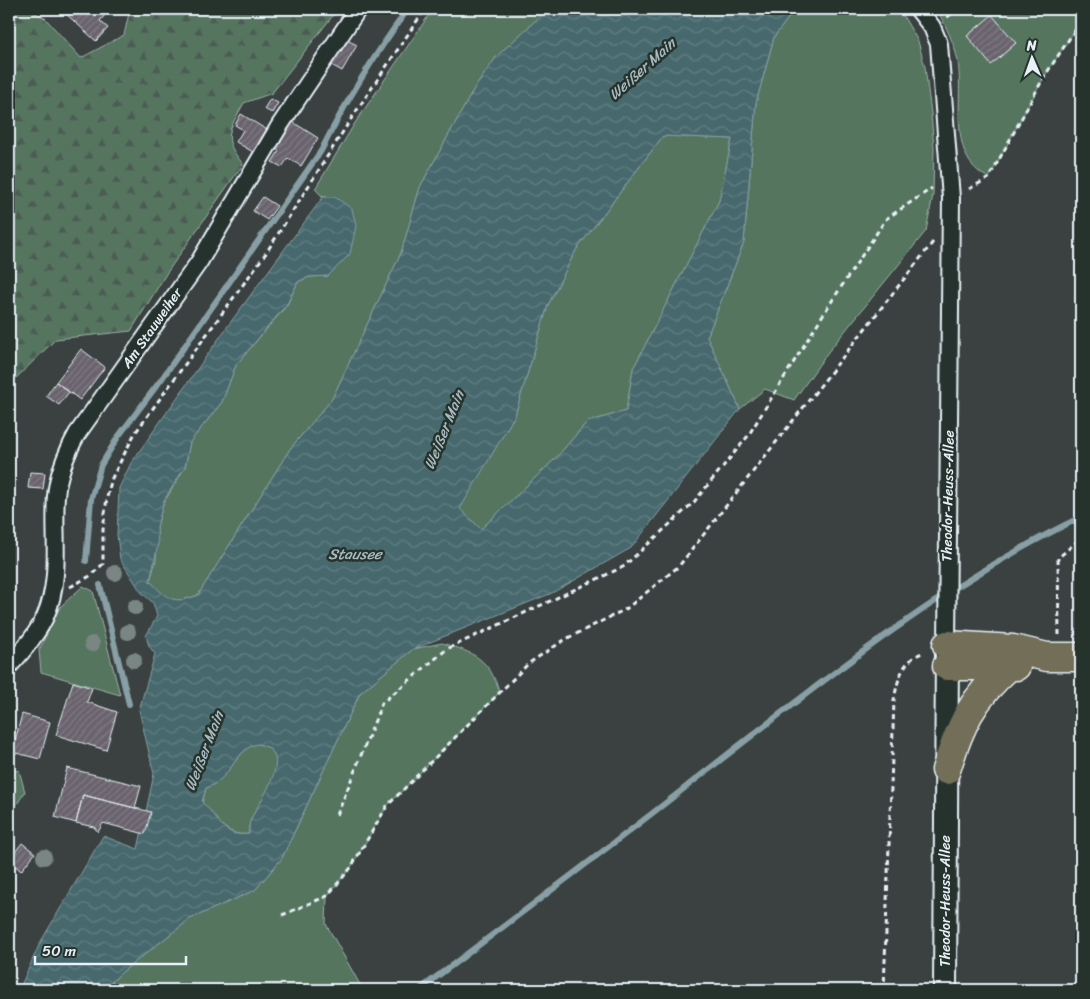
<svg xmlns="http://www.w3.org/2000/svg" width="1090" height="999" viewBox="0 0 1090 999" font-family="Sriracha,sans-serif">
  <defs>
    <pattern id="forest-firs" width="22" height="20" patternUnits="userSpaceOnUse" patternTransform="scale(1.25)"><rect width="22" height="20" fill="#54745e"/><path d="M5 1l3.5 6h-7zM16 11l3.5 6h-7z" fill="#4c5c53"/></pattern>
    <pattern id="water-waves" width="16" height="10" patternUnits="userSpaceOnUse" patternTransform="scale(1.25)"><rect width="16" height="10" fill="#47696e"/><path d="M0 5q4-4 8 0t8 0" fill="none" stroke="#627f83"/></pattern>
    <pattern id="building-hatch" width="6" height="6" patternUnits="userSpaceOnUse" patternTransform="scale(1.25)"><rect width="6" height="6" fill="#6a636d"/><path d="M-1 1l2-2M0 6l6-6M5 7l2-2" fill="none" stroke="#7f7a83"/></pattern>
  </defs>
  <rect width="100%" height="100%" fill="#3a4140"/>
  <filter id="ink" filterUnits="userSpaceOnUse"><feTurbulence type="fractalNoise" baseFrequency=".02" numOctaves="2"/><feDisplacementMap in="SourceGraphic" scale="10" xChannelSelector="R" yChannelSelector="G"/><feConvolveMatrix kernelMatrix="1 2 1 2 8 2 1 2 1" color-interpolation-filters="sRGB"/></filter>
  <g filter="url(#ink)">
    <path fill="#54745e" stroke="#9eb2ab" d="M433,9H548L497,56L474,89L420,187L401,253L332,399L290,449L198,595C173,605 167,600 150,581L156,560L157,527L163,504L185,467L190,442L222,402L236,365L287,305L298,282L309,277L328,276L338,265L335,197H323L315,189L355,123Z
      M795,9H899L918,41L925,67L931,113L934,148L933,195L926,231L828,352L794,400L765,389L740,409L707,337L744,242L756,103L774,37Z
      M937,9H1081V21L1044,77L989,178C946,158 964,100 958,62C955,44 945,25 937,9Z
      M663,136L732,139L719,201L633,369L626,411L587,422L556,458L481,529L459,509L515,415L548,305L576,250Z
      M83,586L93,591L120,695L41,672L39,650L60,607Z
      M442,643C475,653 488,658 500,692L387,806L350,869L327,896L326,924L363,990H104L122,972L190,919L255,890L282,858L360,693L413,649Z
      M258,744C298,752 260,800 251,819C249,823 249,829 249,834C223,837 218,817 202,803L206,788C210,786 214,785 217,782C231,773 240,746 258,744Z
      M19,770L25,792L9,816V773Z"/>
    <path fill="url(#forest-firs)" stroke="#9eb2ab" d="M9,9H28L45,18L81,58L124,35L130,9H338L272,93L244,103C229,130 221,138 243,164L166,274L131,331L56,339L9,385Z"/>
    <path fill="url(#water-waves)" stroke="#879fa5" fill-rule="evenodd" d="M548,9H795L774,37L756,103L744,242L707,337L740,409L631,548L552,593L413,649L360,693L282,858L255,890L190,919L122,972L103,990H19L40,943L103,836L138,849L154,774L139,710L155,654L149,646L146,636L157,616L153,603L141,592L120,559L117,535L119,488L131,463L227,327L323,197H335L352,209L356,226L350,254L328,276L309,277L298,282L287,304L236,365L222,402L190,442L185,467L164,500L157,527L158,545L150,581C167,599 174,605 198,595L290,449L332,399L401,253L420,187L474,89L497,56ZM663,136L732,139L719,201L633,369L626,411L587,422L556,458L481,529L460,509L515,415L548,305L576,250ZM258,744C297,752 260,800 251,819C249,823 249,829 249,834C223,838 218,817 202,802L206,788C210,786 214,785 217,782C231,773 240,746 258,744Z"/>
    <g fill="none" stroke-linecap="round" stroke-linejoin="round">
      <path stroke="#879fa5" stroke-width="6" d="M86,561L91,499L101,465L118,437L161,380L321,151C346,101 375,54 408,9
        M100,585L129,704
        M419,990C508,923 598,856 686,787C812,689 937,587 1081,517"/>
    </g>
    <path fill="url(#building-hatch)" stroke="#e8f1f8" d="M69,9H110L100,21L108,28L96,41L65,13Z
      M992,15L1016,43L991,65L967,36Z
      M343,38L357,45L342,71L328,63Z
      M270,99L278,103L272,113L264,109Z
      M241,114L267,130L253,152L236,142L243,130L235,125Z
      M288,119L318,138L301,166L288,158L282,167L272,162L279,151L272,147Z
      M263,197L277,206L267,220L253,211Z
      M81,349L105,367L80,400L56,382Z
      M56,382L69,392L59,405L46,396Z
      M30,472L45,473L43,489L28,488Z
      M73,682L92,688L87,702L117,712L106,750L56,735Z
      M22,714L50,722L40,759L12,752Z
      M67,768L141,786L135,808L83,795L76,823L55,817Z
      M83,795L151,812L145,834L103,823L98,832L94,827L76,823Z
      M22,843L35,853L21,871L9,860Z"/>
    <g fill="none" stroke-linecap="round" stroke-linejoin="round">
      <defs>
        <path id="minor" d="M918,9L932,27L939,44L951,198L947,645
          M9,666C23,651 36,636 45,617C62,578 53,536 56,496C58,473 66,454 77,434L199,262L280,125L358,9"/>
        <path id="secondary" d="M945,990L947,648"/>
        <path id="trunk" d="M947,645L1013,649L1047,657H1081
          M947,666H1016
          M946,770C960,725 972,699 1008,667"/>
      </defs>
      <use href="#minor" stroke="#e8f1f8" stroke-width="20"/>
      <use href="#secondary" stroke="#e8f1f8" stroke-width="26"/>
      <use href="#trunk" stroke="#e8f1f8" stroke-width="31"/>
      <path stroke="#e8f1f8" stroke-width="3" stroke-dasharray="5 4" stroke-linecap="butt" d="M947,17L959,9
        M969,189L989,178L1044,77L1081,21
        M70,587L90,576L103,564V530L107,497L112,478L135,433L266,253L351,119L425,9
        M1059,635L1058,558L1081,538
        M337,815L382,703L447,649L623,567L694,502L748,436L824,313L886,219L932,188
        M282,915L327,896L350,869L387,806L529,663L566,639L626,609L679,566L933,242
        M884,990L894,700C898,679 902,659 925,652"/>
      <use href="#minor" stroke="#26332d" stroke-width="16"/>
      <use href="#secondary" stroke="#26332d" stroke-width="22"/>
      <use href="#trunk" stroke="#726e59" stroke-width="28"/>
    </g>
    <g fill="#798683">
      <circle cx="115" cy="573" r="8"/>
      <circle cx="135" cy="607" r="8"/>
      <circle cx="128" cy="632" r="8"/>
      <circle cx="92" cy="644" r="8"/>
      <circle cx="134" cy="660" r="8"/>
      <circle cx="44" cy="857" r="8"/>
    </g>
  </g>
  <g text-anchor="middle" dominant-baseline="central" stroke-width="5" stroke-linejoin="round" paint-order="stroke">
    <g font-size="14" fill="#e8f1f8" stroke="#26332d">
      <text transform="translate(152 328) rotate(-55)">Am Stauweiher</text>
      <text transform="translate(948 496) rotate(-89)">Theodor-Heuss-Allee</text>
      <text transform="translate(945 901) rotate(-90)">Theodor-Heuss-Allee</text>
    </g>
    <g font-size="15" font-style="italic" fill="#a8bbc1" stroke="#26332d">
      <text transform="translate(642 69) rotate(-42)">Weißer Main</text>
      <text transform="translate(444 430) rotate(-68)">Weißer Main</text>
      <text x="355" y="554">Stausee</text>
      <text transform="translate(204 751) rotate(-69)">Weißer Main</text>
    </g>
  </g>
  <rect width="1090" height="999" fill="none" stroke="#26332d" stroke-width="30"/>
  <rect x="15" y="15" width="1060" height="969" fill="none" stroke="#e8f1f8" stroke-width="2" filter="url(#ink)"/>
  <g transform="translate(1032 58) rotate(358)" stroke="#26332d" stroke-width="4" paint-order="stroke">
  <path d="M0-4L9 19L0 12L-9 19Z" fill="#e8f1f8"/>
  <text y="-8" font-size="14" font-weight="bold" text-anchor="middle" fill="#e8f1f8">N</text>
  </g>
  <path d="M35 956v8h151v-8" fill="none" stroke="#e8f1f8" stroke-width="2.5"/>
  <text x="42" y="956" font-size="15" fill="#e8f1f8" stroke="#26332d" stroke-width="4" paint-order="stroke">50 m</text>
</svg>
